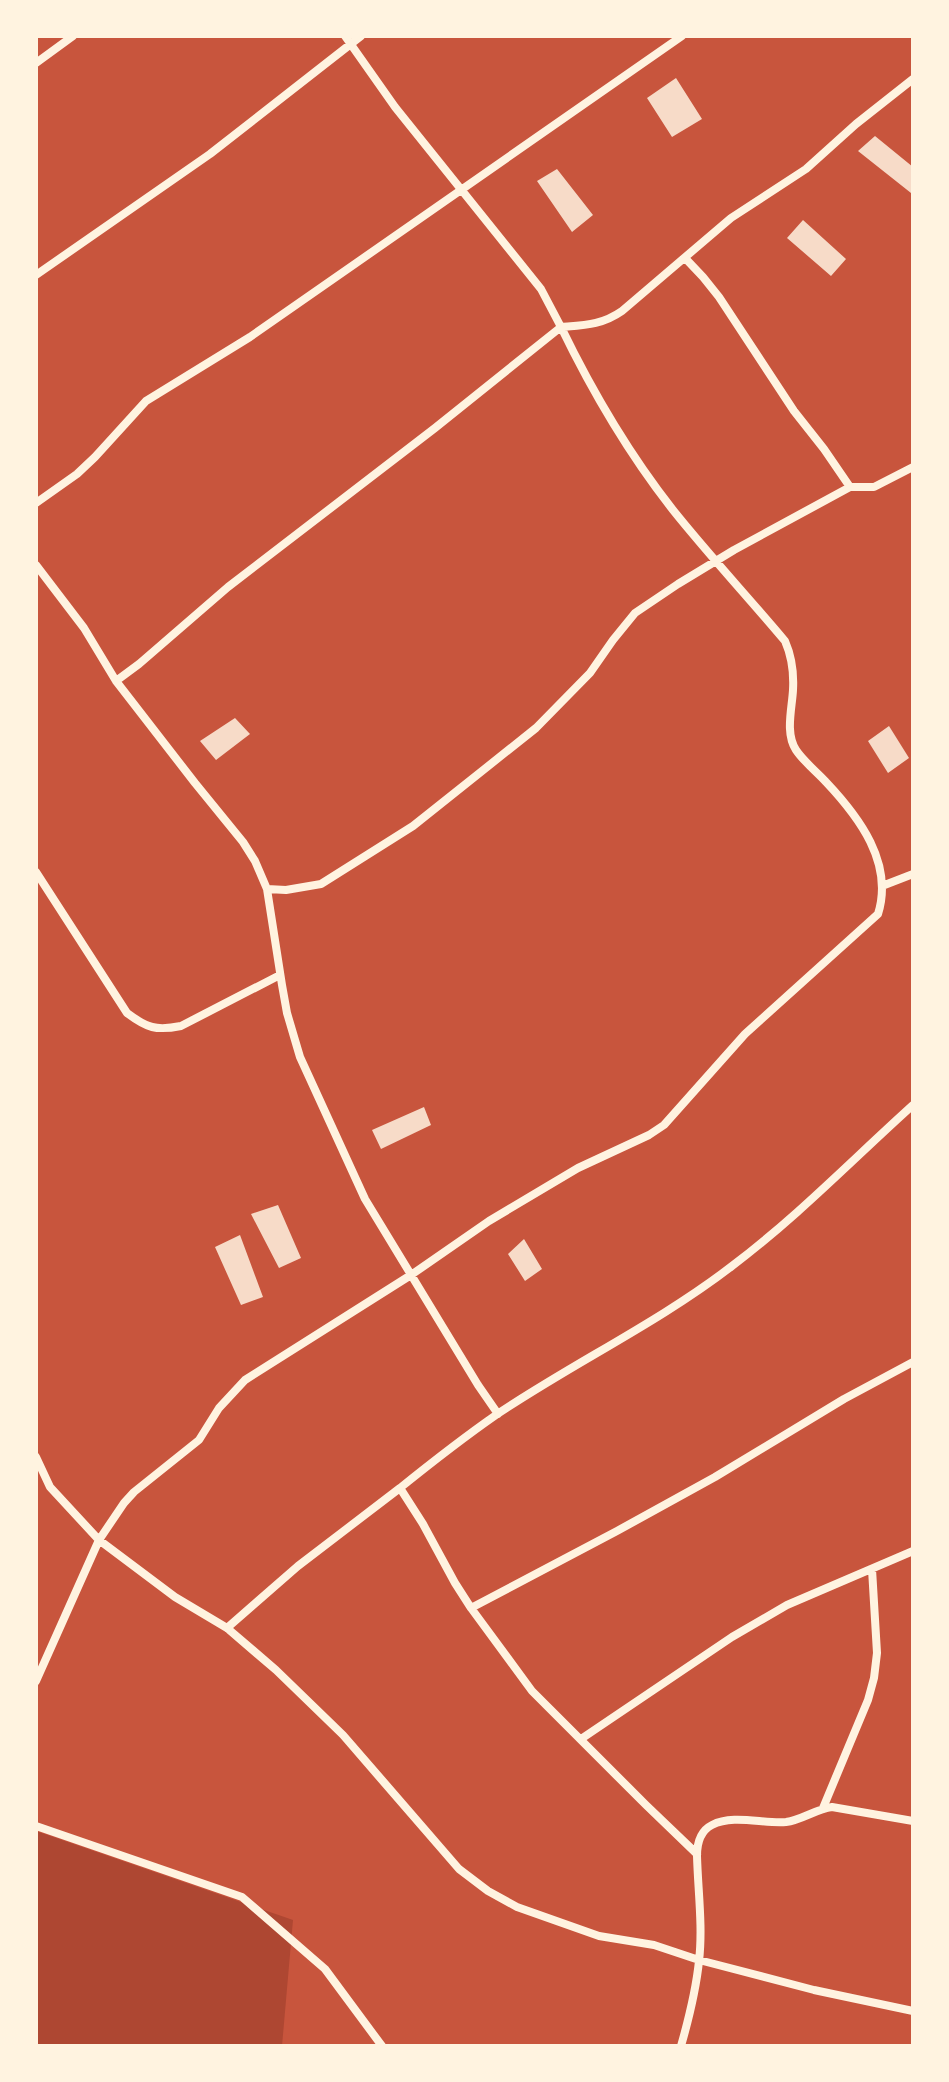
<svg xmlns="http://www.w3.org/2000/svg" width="949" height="2082" viewBox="0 0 949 2082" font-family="Jost,sans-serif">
  <rect width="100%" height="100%" fill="#c8553d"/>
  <path fill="#ae4732" d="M36,1831L293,1920L282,2046H36Z"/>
  <path fill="#f7dbc8" d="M676,78L702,119L672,137L647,98Z
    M875,136L913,167V190L911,193L858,151Z
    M557,169L593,215L572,232L537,181Z
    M803,220L846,259L831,276L787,238Z
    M235,718L250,734L216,760L200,741Z
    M889,726L909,758L888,773L868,741Z
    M424,1107L431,1125L381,1149L372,1130Z
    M278,1205L301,1258L279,1268L251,1214Z
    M240,1235L263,1297L241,1305L215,1247Z
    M524,1239L542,1269L525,1281L508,1254Z"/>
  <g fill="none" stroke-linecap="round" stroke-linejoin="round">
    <path stroke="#fff3e0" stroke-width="8" d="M345,36L395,107L541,289L561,327C585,325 602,325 622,311L731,218L806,169L856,124L913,79
      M36,63L73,36
      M685,258L703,277L719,297L794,411L824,449L850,487
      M36,275L210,154L361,36
      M36,503L77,474L95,457L146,401L250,337L682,36
      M36,565L84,628L116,681L195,783L243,842L255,861L267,889L282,985L287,1013L300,1057L365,1199L478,1385L498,1414
      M116,681L139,664L228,587L435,428L561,327C592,391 629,454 673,510C709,555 748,597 785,641C792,657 794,672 793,690C792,709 785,733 796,750C804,762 817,772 826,782C859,817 894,863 878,914L745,1034L664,1125L649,1135L578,1168L489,1221L411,1275L245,1380L219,1408L199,1440L134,1492L124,1503L99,1540L175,1597L227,1628L276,1670L343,1735L459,1869L488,1891L517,1907L599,1936L654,1945L699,1960L814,1990L913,2011
      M36,872L127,1013C147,1028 156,1031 181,1026L280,975
      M882,886L913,874
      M267,889L286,890L321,884L413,826L536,728L590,673L613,640L635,613L678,584L734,550L850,487H874L913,467
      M913,1105C853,1159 797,1217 732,1266C658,1323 573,1363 496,1415C463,1438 431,1463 400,1488L423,1524L455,1583L471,1608L617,1531L715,1477L844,1399L913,1362
      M36,1457L50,1487L99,1540L36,1681
      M471,1608L532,1691L646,1805L697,1854
      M227,1628L298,1566L400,1488
      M581,1739L732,1637L787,1605L913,1551
      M823,1808L868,1700L874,1678L877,1653L872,1569
      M36,1826L242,1897L325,1969L382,2046
      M681,2046C689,2018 696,1990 699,1961C703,1927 698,1891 697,1856C697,1844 700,1831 712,1825C733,1814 763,1824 786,1822C802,1820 816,1809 832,1807L913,1821"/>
  </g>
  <rect width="949" height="2082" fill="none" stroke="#fff3e0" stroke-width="76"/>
</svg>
